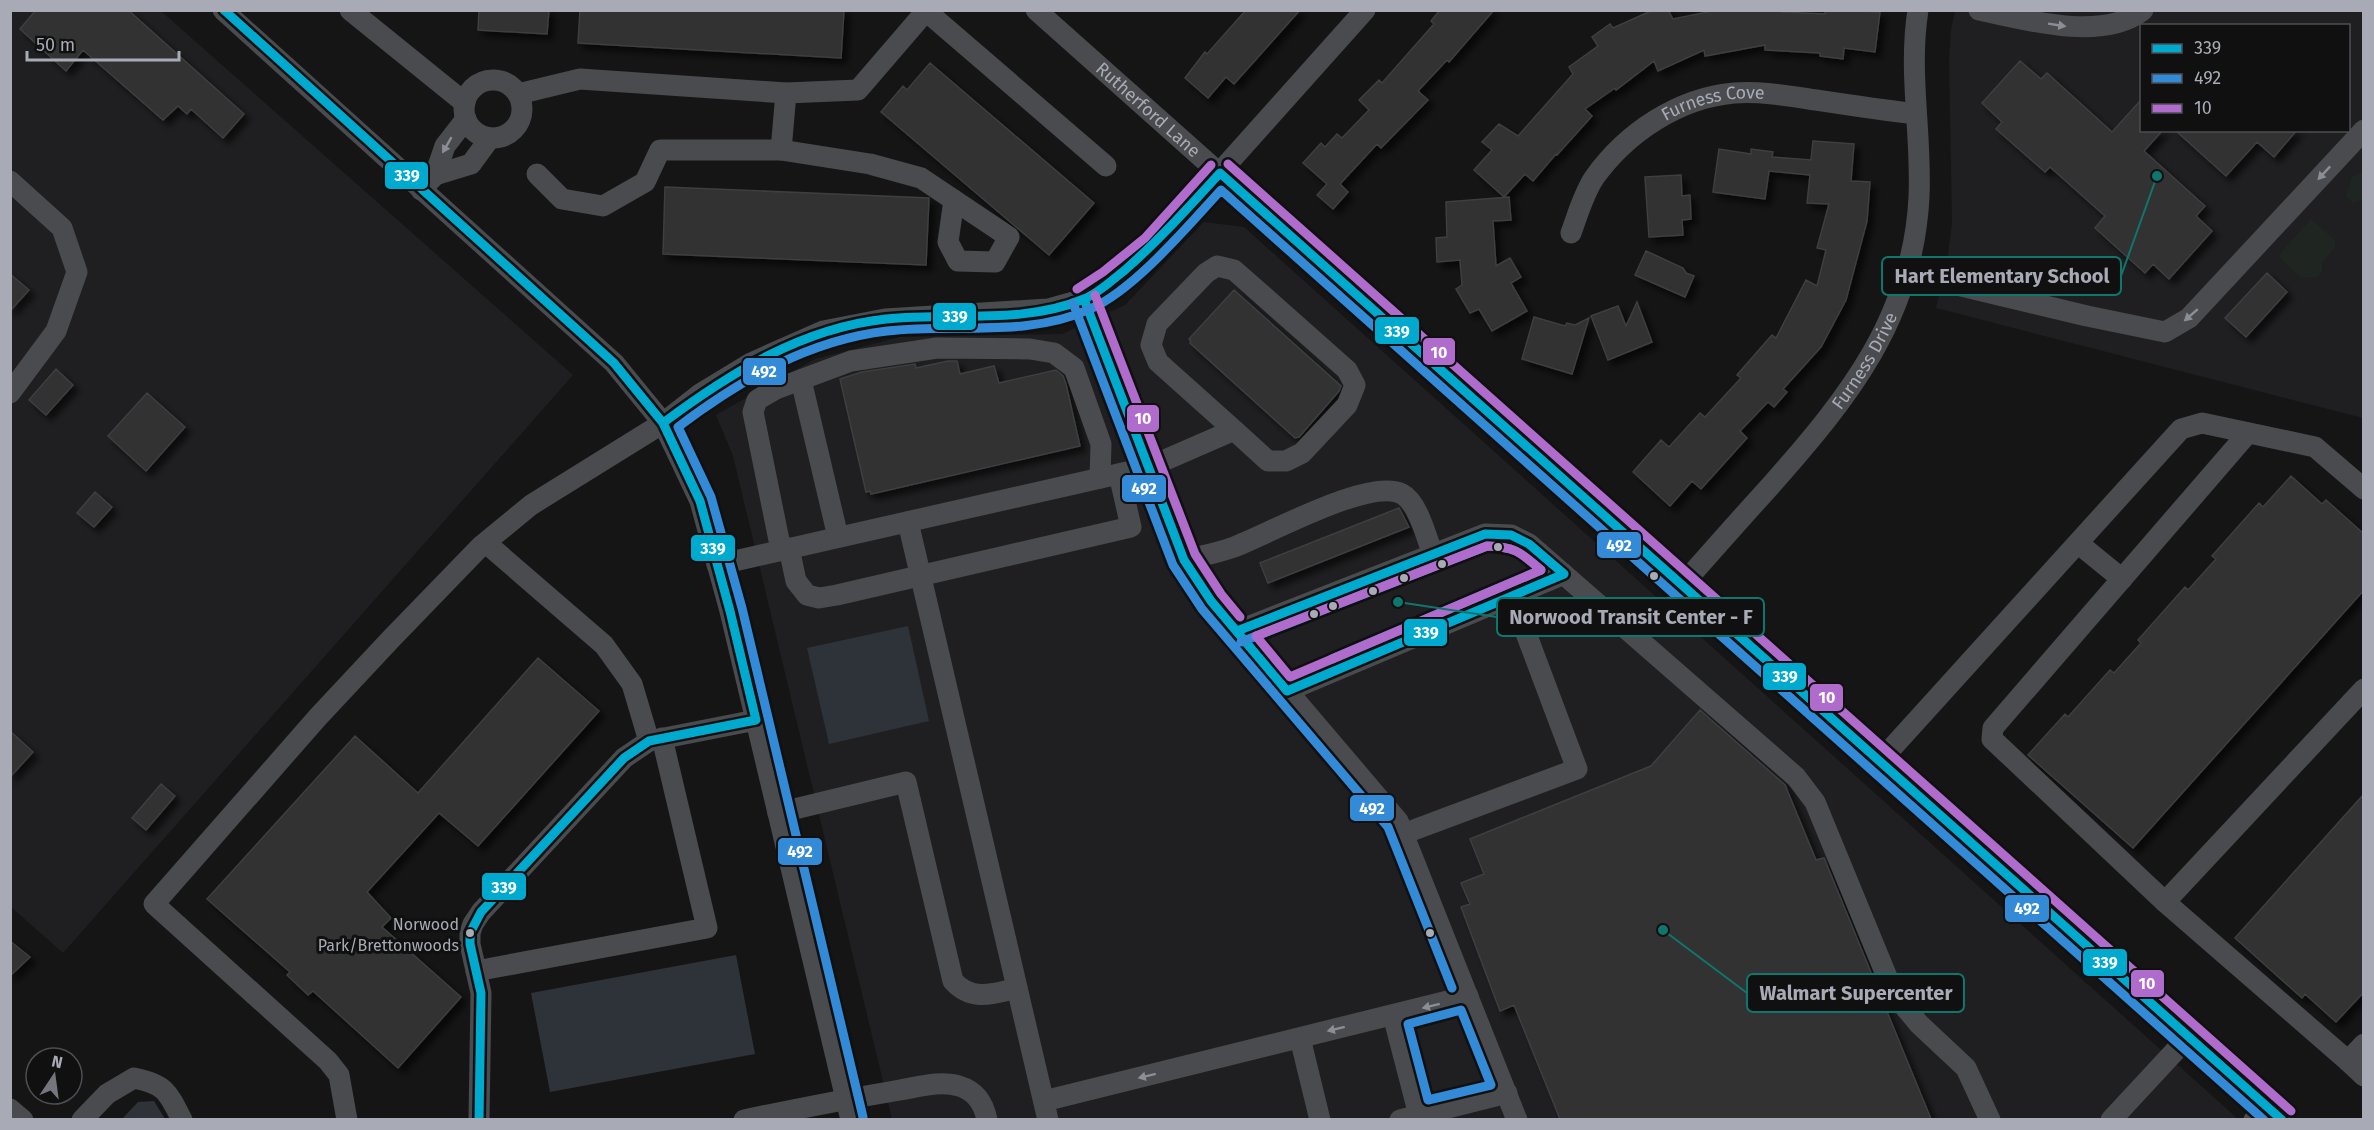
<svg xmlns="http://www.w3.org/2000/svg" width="2374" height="1130" viewBox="0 0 2374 1130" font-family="'Fira Sans',sans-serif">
  <defs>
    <filter id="shadow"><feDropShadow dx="5.5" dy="5.5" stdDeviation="3" flood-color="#0009"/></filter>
  </defs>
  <rect width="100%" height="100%" fill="#151515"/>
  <path fill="#1f1f21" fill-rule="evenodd" d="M11,11H161L573,375L63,953L11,907Z
    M1955,11H2363V418L1936,308L1947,263L1952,223L1949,61L1951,30ZM2142,26H2348V130H2142Z
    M1204,222L1244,227L2238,1119H892L733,456L716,415L815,359L900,337L1062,334L1125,305Z"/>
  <path fill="#1f2520" d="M2363,172V199L2353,203L2346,196L2352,177Z
    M2311,219L2335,240V247L2322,263V272L2317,277L2301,278L2278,256Z"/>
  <path fill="#2d3339" d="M908,626L929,721L829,744L807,648Z
    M736,955L755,1054L550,1092L531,993Z
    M154,1101L165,1119H122L138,1102Z"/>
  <path fill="#303030" stroke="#3e3f41" stroke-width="1.5" filter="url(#shadow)" d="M36,10H128L244,114L223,138L191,109L187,114L178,106L163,120L83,50L66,71L20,29Z
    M479,10H549L547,34L478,30Z
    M580,10H844L841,58L578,43Z
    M1246,10H1300L1234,84L1226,77L1208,98L1185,78L1205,52L1207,54Z
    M1440,10H1494L1449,62L1447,60L1418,91L1428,100L1381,148L1377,144L1340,184L1348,192L1333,209L1317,195L1327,184L1303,163L1321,143L1325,147L1337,134L1342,138L1369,110L1359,100L1379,80L1382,83L1434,24L1431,21Z
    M1653,10H1668L1673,19L1718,10H1782V12L1825,14V10L1880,12L1875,52L1844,48L1843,59L1820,56V53L1765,50V45L1705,56L1704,50L1658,71L1654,61L1616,90L1615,88L1585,109L1592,116L1557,155L1556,154L1533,181L1525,174L1504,197L1474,170L1492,150L1482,142L1499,124L1518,136L1573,74L1569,67L1598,46L1592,37L1610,24L1613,28Z
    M2020,61L2041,79L2047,73L2112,132L2142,99V130H2163L2144,151L2205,206L2196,216L2212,231L2169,279L2153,264L2145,273L2095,228L2105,216L2050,167L2045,172L1996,129L2002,122L1982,103Z
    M930,63L1094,203L1049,255L881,112L903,86L907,90Z
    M2175,130H2297L2274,157L2257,142L2226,176Z
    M1813,141L1854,144L1851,181L1870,182L1867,221L1846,300L1821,347L1783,389L1787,392L1774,407L1768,402L1740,431L1747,438L1701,489L1692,481L1670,506L1633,472L1661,440L1669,447L1700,413L1705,417L1741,378L1737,375L1772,335L1776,338L1806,280L1817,286L1826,250L1817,248L1829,204L1807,203L1810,175L1769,171L1765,199L1713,192L1719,149L1751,154V149L1773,152L1772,157L1811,160Z
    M1681,175L1682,196L1690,195L1691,219L1682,220L1683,235L1649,237L1645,177Z
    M665,187L929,198L926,265L663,254Z
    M1509,197L1511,220L1493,221L1496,266L1510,258L1521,277L1511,283L1527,311L1492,331L1479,309L1470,313L1456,289L1462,285L1460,260L1437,262L1436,238L1447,237L1446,202Z
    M1646,251L1683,268L1686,273L1694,276L1685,297L1635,275Z
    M2267,273L2287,292L2246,337L2225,318Z
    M10,274L29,290L10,311Z
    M1234,290L1341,386L1339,391L1299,437L1295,438L1190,343L1191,341L1189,339Z
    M1637,302L1652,342L1608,360L1591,316L1618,306L1626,326Z
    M1534,317L1565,326L1567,323L1575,325L1589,318L1572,374L1522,359Z
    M948,361H957L960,374L994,366L999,383L1056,370L1063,376L1066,384L1080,446L871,494L870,491L866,492L840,379L862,372L915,364L916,368Z
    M56,369L73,385L46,415L29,400Z
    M147,393L185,427L146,471L108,436Z
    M2291,476L2322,504L2326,500L2364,534V590L2133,848L2028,755L2065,714L2068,717L2110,670L2114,673L2141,643L2138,640L2185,587L2188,590L2216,559L2212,556L2259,503L2263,507Z
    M95,492L112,507L94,527L77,513Z
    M1399,508L1409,527L1268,583L1260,563Z
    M538,658L599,711L478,846L439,813L367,892L391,918L382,927L461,997L398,1068L313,991L308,995L287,975L290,972L207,899L355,736L418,793Z
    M1700,710L1785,785L1816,860L1824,858L1931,1119H1560L1514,1005L1500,1011L1461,907L1470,904L1461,883L1484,874L1470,839L1651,766Z
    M10,731L33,752L10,777Z
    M161,784L175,796L146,830L132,818Z
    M2364,794V992L2336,1022L2305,994L2302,998L2235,938Z
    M10,941L30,957L10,976Z"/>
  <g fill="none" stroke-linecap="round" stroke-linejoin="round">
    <g stroke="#4a4b4e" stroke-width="21">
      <path d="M223,10L614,363L663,423L700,501L730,611L851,1120"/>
      <path d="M350,10L465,103"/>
      <path id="s1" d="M1036,10L2283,1120"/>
      <path d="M1979,10C2025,20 2103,42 2143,10"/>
      <circle cx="493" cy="109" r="29"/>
      <path d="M518,94L580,79L786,93L858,90L926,11L1106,166"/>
      <path d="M781,150L870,164L921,178L1009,237L995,262L958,261L948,242L954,200"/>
      <path d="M537,174L562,199L603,206L645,182L660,150H781L786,93"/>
      <path d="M435,175L471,164L490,138"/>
      <path d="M10,181L62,228L77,272L56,331L10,393"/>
      <path d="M421,190L435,175L445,146L466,119"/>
      <path id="s2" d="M1571,233C1578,214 1583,195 1594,178C1626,133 1678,98 1734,93C1762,91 1789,96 1816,100C1849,105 1883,110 1916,114"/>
      <path d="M1907,273L2087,316L2165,332L2189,318L2364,130"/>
      <path d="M1084,299L1184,560L1211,601L1398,821L1517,1120"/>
      <path d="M801,380L838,537"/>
      <path d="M2248,433L1993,728L1992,739L2165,902L2348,1061L2364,1044"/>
      <path d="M908,522L1048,1120"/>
      <path d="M486,543L604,645L632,684L649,741"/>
      <path d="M2079,544L2122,579"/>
      <path d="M789,548L796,581L807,595L819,598L837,595L1131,527L1119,474"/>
      <path d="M781,550L753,412L757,400L776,389L851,361L937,348L1030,349L1054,353L1074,368L1101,444L1100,478"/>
      <path d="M1184,560C1201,556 1218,553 1234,547C1269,534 1370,477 1402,494C1418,502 1427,539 1433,555"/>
      <path d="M717,565L1149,467L1234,430L1158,362L1151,345L1157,324L1206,273L1217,266L1234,270L1347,370L1355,385L1347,405L1302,453L1286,461H1268L1234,430"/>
      <path id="s3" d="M1682,585C1712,551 1742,517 1773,483C1849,397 1913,317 1919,197C1922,134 1908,73 1918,10"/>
      <path d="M1237,631L1485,534L1511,535L1529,544L1796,777L1815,802L1894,994L1919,1024L1966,1068L1990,1120"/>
      <path d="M1287,691L1564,574"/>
      <path d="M1880,761L2181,429L2202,423L2315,447L2364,489"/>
      <path d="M778,813L906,782L953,981C972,1002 993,994 1017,988"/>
      <path d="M1403,834L1577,769L1512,596"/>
      <path d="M2165,902L2364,689"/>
      <path d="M476,971L707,928L662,738"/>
      <path d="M1393,1015L1419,1115"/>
      <path d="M1300,1038L1320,1120"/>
      <path d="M2348,1061L2364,1076"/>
      <path d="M1044,1101L1468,996"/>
      <path d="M10,1109L23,1120"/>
      <path d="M82,1120L107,1094L134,1078C165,1084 168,1092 182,1120"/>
      <path d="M347,1120L339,1075L328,1061L154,904L318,717L390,640L481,546L531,505L663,423L700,394L751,363L823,331L885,319L1048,309L1084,299L1110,282L1153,247L1365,10"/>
      <path d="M479,1120L481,993L470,944V933L473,924L481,912L624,758L649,741L756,720"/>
      <path d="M744,1120C796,1109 847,1099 900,1090C918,1087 941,1080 959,1086C976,1091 984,1104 987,1120"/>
      <path d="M1400,1120L1507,1093"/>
      <path d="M2111,1120L2189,1036"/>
      <path d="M2254,1120L2266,1104"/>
    </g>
    <defs>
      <path id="bus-1" d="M224,10L614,363L663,423L700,501L730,611L756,720L649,741L624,758L481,912L470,933V944L481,993L479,1120
        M1220,173L2282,1120
        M1084,299L1184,560L1211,601L1287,691
        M663,423C730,373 802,328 886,319C951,312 1022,325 1084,299C1099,293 1112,280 1125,270C1159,240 1189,207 1220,173
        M1237,631L1485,534L1511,535L1529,544L1564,574
        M1287,691L1564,574"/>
      <path id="bus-2" d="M1073,303L1173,565L1202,609L1388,827L1452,988
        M1241,642L1487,546C1516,547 1520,552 1541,570L1332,659
        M1461,1010L1491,1085L1428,1100L1408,1024Z
        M863,1117L742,608L711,497L678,427C740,380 809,340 887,331C953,323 1027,338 1090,309C1134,290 1188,226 1221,190L2264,1120"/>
      <path id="bus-3" d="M1228,164L2291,1111
        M1077,289L1103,272L1145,238L1211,165
        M1095,295L1195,554L1221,594L1240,617
        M1487,546C1516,547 1520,552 1541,570L1290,677L1256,636Z"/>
    </defs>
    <use href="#bus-1" stroke="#101011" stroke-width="14"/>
    <use href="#bus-2" stroke="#101011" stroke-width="14"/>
    <use href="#bus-3" stroke="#101011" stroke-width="14"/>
    <use href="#bus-1" stroke="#00a9ce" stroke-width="9"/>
    <use href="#bus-2" stroke="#338bd7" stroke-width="9"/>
    <use href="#bus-3" stroke="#b06ccc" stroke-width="9"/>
  </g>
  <defs><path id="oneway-solid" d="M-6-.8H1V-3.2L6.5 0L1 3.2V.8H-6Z" transform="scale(1.5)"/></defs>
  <g fill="#8c8e96">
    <use href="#oneway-solid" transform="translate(2057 25) rotate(9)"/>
    <use href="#oneway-solid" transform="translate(447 145) rotate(120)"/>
    <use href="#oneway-solid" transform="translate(2324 173) rotate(133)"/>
    <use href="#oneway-solid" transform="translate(2191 315) rotate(139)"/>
    <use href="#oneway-solid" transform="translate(1431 1006) rotate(166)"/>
    <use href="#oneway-solid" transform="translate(1336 1029) rotate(166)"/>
    <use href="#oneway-solid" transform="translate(1147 1076) rotate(166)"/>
  </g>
  <g fill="#a8abb5" stroke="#101011" stroke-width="2">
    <circle cx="1498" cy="547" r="5"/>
    <circle cx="1442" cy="564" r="5"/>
    <circle cx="1654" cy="576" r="5"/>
    <circle cx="1404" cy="578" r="5"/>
    <circle cx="1373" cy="591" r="5"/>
    <circle cx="1333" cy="606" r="5"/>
    <circle cx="1314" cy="614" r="5"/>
    <circle cx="470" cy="933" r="5"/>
    <circle cx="1430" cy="933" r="5"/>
  </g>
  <g text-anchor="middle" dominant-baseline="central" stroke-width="6" stroke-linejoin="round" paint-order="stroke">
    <g font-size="16" fill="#a8abb5" stroke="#101011" text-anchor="end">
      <text x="459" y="924">Norwood<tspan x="459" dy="21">Park/Brettonwoods</tspan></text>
    </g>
    <g font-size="18" fill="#a8abb5" stroke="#101011">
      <text stroke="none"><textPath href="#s2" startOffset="206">Furness Cove</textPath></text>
      <text stroke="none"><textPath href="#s1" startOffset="150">Rutherford Lane</textPath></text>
      <text stroke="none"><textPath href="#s3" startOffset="290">Furness Drive</textPath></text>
    </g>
  </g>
  <path fill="none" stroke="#0f766e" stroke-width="2" d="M2157 176L2121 276M1398 602L1497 617M1663 930L1747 993"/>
  <g fill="#0f766e" stroke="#101011" stroke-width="2">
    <circle cx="2157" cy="176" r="6"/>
    <circle cx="1398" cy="602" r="6"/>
    <circle cx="1663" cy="930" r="6"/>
  </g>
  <g fill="#101011" stroke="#0f766e" stroke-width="2">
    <rect x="1882" y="257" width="239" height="38" rx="6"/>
    <rect x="1497" y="598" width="267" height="38" rx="6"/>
    <rect x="1747" y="974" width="217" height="38" rx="6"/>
  </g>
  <g font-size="20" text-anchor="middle" font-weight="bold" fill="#a8abb5">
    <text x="2002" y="283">Hart Elementary School</text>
    <text x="1631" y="624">Norwood Transit Center - F</text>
    <text x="1856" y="1000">Walmart Supercenter</text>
  </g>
  <g stroke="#101011" stroke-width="2">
    <rect x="384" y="161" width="45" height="29" rx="6" fill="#00a9ce"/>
    <rect x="932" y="302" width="45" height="29" rx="6" fill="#00a9ce"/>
    <rect x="1374" y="316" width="46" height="29" rx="6" fill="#00a9ce"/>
    <rect x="1422" y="337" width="34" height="29" rx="6" fill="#b06ccc"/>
    <rect x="742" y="357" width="45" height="29" rx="6" fill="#338bd7"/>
    <rect x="1126" y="404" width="34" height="29" rx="6" fill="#b06ccc"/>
    <rect x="1121" y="474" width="46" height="29" rx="6" fill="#338bd7"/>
    <rect x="1596" y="531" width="46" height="28" rx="6" fill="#338bd7"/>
    <rect x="690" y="534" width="46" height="28" rx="6" fill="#00a9ce"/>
    <rect x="1403" y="618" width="45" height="29" rx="6" fill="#00a9ce"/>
    <rect x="1762" y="662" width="45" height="29" rx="6" fill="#00a9ce"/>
    <rect x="1809" y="683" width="35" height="29" rx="6" fill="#b06ccc"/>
    <rect x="1349" y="794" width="46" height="28" rx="6" fill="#338bd7"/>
    <rect x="777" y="837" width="46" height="29" rx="6" fill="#338bd7"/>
    <rect x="481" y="872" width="46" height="29" rx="6" fill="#00a9ce"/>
    <rect x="2004" y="894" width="46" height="29" rx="6" fill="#338bd7"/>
    <rect x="2082" y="948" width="46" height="29" rx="6" fill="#00a9ce"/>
    <rect x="2130" y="969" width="35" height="29" rx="6" fill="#b06ccc"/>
  </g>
  <g font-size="16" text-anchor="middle" font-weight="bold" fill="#fff">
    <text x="407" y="181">339</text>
    <text x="955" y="322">339</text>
    <text x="1397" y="337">339</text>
    <text x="1439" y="358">10</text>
    <text x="764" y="377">492</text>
    <text x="1143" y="424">10</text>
    <text x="1144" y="494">492</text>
    <text x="1619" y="551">492</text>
    <text x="713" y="554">339</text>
    <text x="1426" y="638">339</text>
    <text x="1785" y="682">339</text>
    <text x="1827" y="703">10</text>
    <text x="1372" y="814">492</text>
    <text x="800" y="857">492</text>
    <text x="504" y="893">339</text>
    <text x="2027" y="914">492</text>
    <text x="2105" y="968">339</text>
    <text x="2147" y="989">10</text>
  </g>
  <rect width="2374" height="1130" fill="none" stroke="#a8abb5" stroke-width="24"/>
  <rect x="2140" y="24" width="210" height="108" fill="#101011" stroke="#4d4e53" stroke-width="1.5"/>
  <rect x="2152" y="44" width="30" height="9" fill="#00a9ce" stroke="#4d4e53" stroke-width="1.5"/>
  <text x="2194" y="54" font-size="18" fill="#a8abb5">339</text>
  <rect x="2152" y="74" width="30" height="9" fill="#338bd7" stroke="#4d4e53" stroke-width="1.5"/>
  <text x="2194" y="84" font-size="18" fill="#a8abb5">492</text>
  <rect x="2152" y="104" width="30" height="9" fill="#b06ccc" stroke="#4d4e53" stroke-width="1.5"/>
  <text x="2194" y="114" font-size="18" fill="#a8abb5">10</text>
  <g transform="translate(54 1076) rotate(13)"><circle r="28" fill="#101011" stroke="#4d4e53" stroke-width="1.5"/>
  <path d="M0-4.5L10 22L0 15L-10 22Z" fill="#75767d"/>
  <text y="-9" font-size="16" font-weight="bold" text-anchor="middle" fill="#a8abb5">N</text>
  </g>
  <path d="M27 51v9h152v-9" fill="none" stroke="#a8abb5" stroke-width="3"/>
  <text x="36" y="51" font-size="18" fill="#a8abb5" stroke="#101011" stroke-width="4.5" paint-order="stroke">50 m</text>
</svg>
